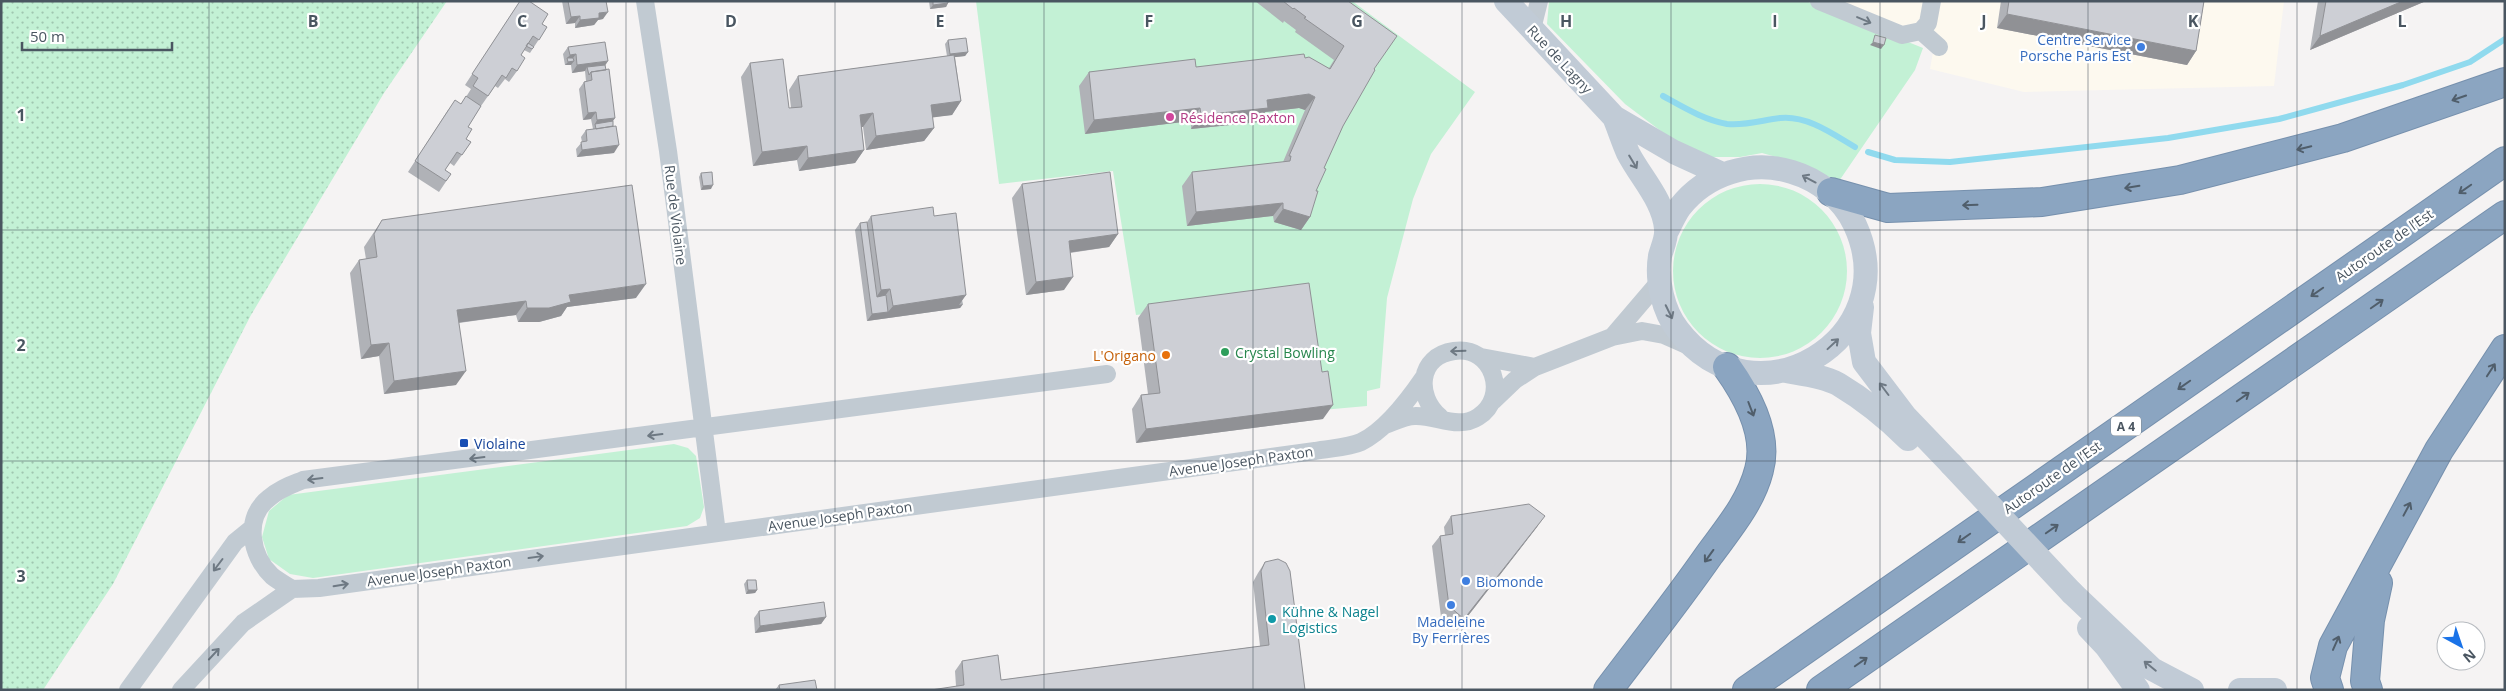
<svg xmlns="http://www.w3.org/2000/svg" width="2506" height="691" viewBox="0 0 2506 691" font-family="'Open Sans',sans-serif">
  <defs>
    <pattern id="garden-dots" width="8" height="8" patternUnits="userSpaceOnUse" patternTransform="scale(1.25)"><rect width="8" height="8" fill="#c3f1d5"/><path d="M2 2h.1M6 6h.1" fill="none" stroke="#a0c6b0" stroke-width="1.8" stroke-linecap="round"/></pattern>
  </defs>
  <rect width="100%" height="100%" fill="#f5f3f3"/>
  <path fill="#fdf9ef" d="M1838,1H2284L2274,86L2024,92L1930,69L1936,35L1893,23Z"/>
  <path fill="#c3f1d5" d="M976,1H1352L1475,92L1431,154L1413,199L1387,298L1380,388L1367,391V406L1322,410L1300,296L1136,315L1113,171L999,184Z
    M1549,1H1806L1923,48L1915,70L1837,184L1780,158L1762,153L1740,157H1712L1686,150L1625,104L1547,24Z
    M1673 271a87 87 0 1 1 174 0a87 87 0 1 1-174 0Z
    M674,444L688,448L696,456L704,507L700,518L687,526L313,578L290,574L269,559L262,537L269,511L288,495Z"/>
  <path fill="url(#garden-dots)" d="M1,1H447L384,93L251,315L113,584L43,690H1Z"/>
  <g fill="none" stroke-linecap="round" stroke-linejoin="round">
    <path stroke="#90daee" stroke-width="6" d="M1663,96C1683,107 1704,120 1727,124C1745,126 1763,120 1780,118C1807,115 1833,134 1855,147
      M1868,152L1895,160L1950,162L2168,138L2279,119L2403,85L2470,62L2505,39"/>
    <defs>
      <path id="highway" d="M1831,192L1888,208L2042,202L2180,180L2343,138L2505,82
        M1608,690C1642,645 1677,601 1709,555C1728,529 1751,502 1759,470C1769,434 1747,395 1727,367
        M1747,690L2505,161
        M1821,690L2505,215
        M2329,690L2325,678L2333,646L2439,450L2505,349
        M2368,690L2365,681L2370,620L2378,583"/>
    </defs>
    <use href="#highway" stroke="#7690ad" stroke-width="30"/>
    <path stroke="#c1cad2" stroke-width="18" d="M645,1L668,151L717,533
      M1819,1L1902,35L1921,31L1928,23L1932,1
      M1532,29L1539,1
      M1921,31L1939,47
      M1612,337L1659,282
      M1481,357L1535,367
      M1493,401L1515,380L1535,367L1612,337L1642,331L1664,335L1689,346
      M1385,425C1394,422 1405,416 1415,416C1436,415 1458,430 1478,417C1510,397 1493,345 1454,351C1418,356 1415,396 1440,417
      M292,589C286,585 278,581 272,576C251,556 243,518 269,498C279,489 291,485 303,480L1107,374
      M128,690L235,542L251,529
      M181,690L243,623L292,589L319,588L1315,451C1329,448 1348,448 1361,442C1386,430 1409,399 1424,377"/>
    <path stroke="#c1cbd6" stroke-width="24" d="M1506,1L1614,117L1674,152L1722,174
      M1614,117C1619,129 1623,142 1628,153C1641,178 1664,201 1666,229C1667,238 1662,248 1660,256C1656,280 1663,311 1678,330C1754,430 1907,339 1855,225C1843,199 1819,180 1792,172C1751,159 1706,174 1680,207C1675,214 1671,223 1667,231
      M1862,307L1859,333L1864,362L1905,416L1951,464
      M1786,371C1803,374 1823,376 1838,384C1863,399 1888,419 1908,439
      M2072,593L2152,669L2192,690
      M2089,628L2106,646L2138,690
      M2240,690H2275"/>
    <use href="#highway" stroke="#8ba5c1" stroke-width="28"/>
    <path stroke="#c1cbd6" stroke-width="24" d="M1951,464L2072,593"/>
  </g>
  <path fill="#b0b2b7" d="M520,1L542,24L547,27L530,53L524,50L521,55L517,71L509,82L505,79L498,88L495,86L481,106L468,127L466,139L471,142L454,166L450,163L445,170L451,174L439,192L408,172L448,110L461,104L466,97L471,89L465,85Z
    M562,1H606L603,19L598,20L594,25L575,28V23L566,24Z
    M929,1H948V3L946,7L930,9Z
    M1255,1H1348L1374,69L1343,126L1324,168L1316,191L1310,217L1301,230L1274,222L1273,216L1187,226L1182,186L1192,172L1283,162L1305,110L1299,108L1265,112L1259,122L1191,129V121L1085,134L1079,86L1089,72L1196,67L1305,58L1329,68L1334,60L1295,32L1296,30L1284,21L1283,23Z
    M2001,1H2204L2196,51L2187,65L1997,28Z
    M2318,1H2426L2310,50Z
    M948,40L968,52L965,56L955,57L961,101L952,115L932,117L934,128L924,141L866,150L863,127H862L864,150L855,163L799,171L797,160L753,166L741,77L750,63L789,108H791L789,90L798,76L947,56L945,44Z
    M568,47L605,65L615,118L613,121L614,153L577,157L576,149L582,142L581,137L586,130L593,129L591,119L583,120L579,89L584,82L586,81L585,71L572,73L571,65H565L563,54Z
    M701,173L711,189L701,190L699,177Z
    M1022,184L1118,234L1109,247L1070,253L1064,290L1026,295L1012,198Z
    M871,216H934L966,295L962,300L963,304L960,308L867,321L855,230L860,223L867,222Z
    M382,220L636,298L567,307L561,316L539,322H518L516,315L459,323L456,385L384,394L379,356L361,359L350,273L359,260L366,259L364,247Z
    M1148,304L1322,372L1323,419L1136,443L1132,409L1141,395L1148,394L1138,318Z
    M1451,516L1537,527L1457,630L1441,617L1432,546L1440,536L1445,535L1444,527Z
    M1265,562L1305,690L956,686L955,671L962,661L1001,680L1260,646L1253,582L1258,573Z
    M747,580L757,590L755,593L746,594L744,584Z
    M759,611L826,617L821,624L755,633L754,618Z
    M779,685L817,690H775Z"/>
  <path fill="#909195" d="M2403,1H2426L2310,50L2320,36Z
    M948,3L946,7L930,9L933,5Z
    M608,12L603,19L598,20L594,25L575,28L580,20L599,13Z
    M2007,14L2196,51L2187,65L1997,28Z
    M580,16L575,23L566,24L571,17Z
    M1873,42L1884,45L1881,49L1870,45Z
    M968,52L965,56L947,58L950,54Z
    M576,54L571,61H574L571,65H565L568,62L567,58L570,55Z
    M608,61L603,69L587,67L585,71L572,73L577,65Z
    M1309,94L1315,97L1305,110L1299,108L1265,112L1259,122L1191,129L1201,115L1267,100Z
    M961,101L952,115L921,119L931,105Z
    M1200,108L1191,121L1085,134L1094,120Z
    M596,112L591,119L583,120L588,113Z
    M873,113L863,127L851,128L860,115Z
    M615,118L610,125L595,124L597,120Z
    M934,128L924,141L866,150L876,136Z
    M619,145L614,153L577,157L582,150Z
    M807,146L797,160L753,166L762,152Z
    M864,150L855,163L799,171L808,158Z
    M713,185L711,189L701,190L703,186Z
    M1283,203L1273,216L1187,226L1196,212Z
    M1283,209L1310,217L1301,230L1274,222Z
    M1118,234L1109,247L1059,254L1069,241Z
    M1073,277L1064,290L1026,295L1036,282Z
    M646,284L636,298L567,307L561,316L539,322H518L527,308L569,295Z
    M890,289L880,303L872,304L881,290Z
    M966,295L959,305L963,304L960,308L867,321L872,314L888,312L893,306Z
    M526,301L516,315L448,324L457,310Z
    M389,343L379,356L361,359L371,345Z
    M466,371L456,385L384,394L394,381Z
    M1333,405L1323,419L1136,443L1146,429Z
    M1545,516L1537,527L1457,630L1464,619Z
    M748,590H757L755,593L746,594Z
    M826,617L821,624L755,633L760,626Z"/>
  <path fill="#cdcfd5" stroke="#909195" d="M520,1H529L548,14L542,24L547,27L539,40L533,36L521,55L525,58L517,71L512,68L506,78L502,75L488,96L473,86L478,78L472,74Z
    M568,1H606L608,12L599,13V18L580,20V16L571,17Z
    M933,1H948V3L933,5Z
    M1283,1H1348L1397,36L1374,69L1375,70L1343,126L1324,168L1326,169L1316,191H1318L1310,217L1283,209V203L1196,212L1192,172L1290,161L1291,156H1289L1315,97L1309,94L1267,100L1268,108L1201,115L1200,108L1094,120L1089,72L1195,59L1196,67L1304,54L1305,58L1309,57L1330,69L1344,46L1304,18L1306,17L1294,8L1293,9Z
    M2009,1H2204L2196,51L2007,14Z
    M2326,1H2403L2320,36Z
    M1875,35L1886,38L1884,45L1873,42Z
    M966,38L968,52L950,54L948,40Z
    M605,42L608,61L577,65L576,54L570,55L568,47Z
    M528,43L534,47L532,49L526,46Z
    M954,55L961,101L931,105L934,128L876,136L873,113L860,115L864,150L808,158L807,146L762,152L750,63L783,59L789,108L802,107L798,76Z
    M567,58H573L574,61L568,62Z
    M605,65L606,70L591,72L589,75L587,67Z
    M609,69L615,118L597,120L596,112L588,113L584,82L592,80L591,72Z
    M466,96L481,106L468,127L472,129L466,139L471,142L462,155L457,152L445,170L451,174L446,181L415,161L455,100L461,104Z
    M613,121V126L596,129L595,124Z
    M616,126L619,145L582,150L581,142L587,141L586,130Z
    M712,172L713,185L703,186L701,173Z
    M1110,172L1118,234L1069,241L1073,277L1036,282L1022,184Z
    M632,185L646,284L569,295L571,302L549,308H527L526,301L457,310L466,371L394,381L389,343L371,345L359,260L377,257L374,234L382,220Z
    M933,207L934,216L956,213L966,295L893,306L890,289L881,290L871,216Z
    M867,222L877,297L886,295L888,312L872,314L860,223Z
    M1309,283L1322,372L1328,371L1333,405L1146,429L1141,395L1160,393L1148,304Z
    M1529,504L1545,516L1464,619L1449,606L1440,536L1453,534L1451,516Z
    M1278,559L1286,563L1290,571L1305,690H931L964,685L962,661L998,655L1001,680L1269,645L1261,571L1265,562Z
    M747,580H756L757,590H748Z
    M824,602L826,617L760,626L759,611Z
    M815,680L817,690H780L779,685Z"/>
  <defs><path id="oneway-shaft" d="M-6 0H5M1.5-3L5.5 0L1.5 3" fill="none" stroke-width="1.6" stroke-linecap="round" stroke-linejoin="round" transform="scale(1.25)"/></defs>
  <g stroke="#6e7983">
    <use href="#oneway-shaft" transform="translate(1864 20) rotate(23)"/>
    <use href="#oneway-shaft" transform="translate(1458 351) rotate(178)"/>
    <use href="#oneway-shaft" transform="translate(655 435) rotate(173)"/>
    <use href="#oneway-shaft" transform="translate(477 458) rotate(173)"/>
    <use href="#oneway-shaft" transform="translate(315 479) rotate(173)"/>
    <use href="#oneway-shaft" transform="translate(536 557) rotate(-8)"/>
    <use href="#oneway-shaft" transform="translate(218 565) rotate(127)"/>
    <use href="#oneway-shaft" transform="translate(341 585) rotate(-9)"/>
    <use href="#oneway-shaft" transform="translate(214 654) rotate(-47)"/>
  </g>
  <g stroke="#505e6b">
    <use href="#oneway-shaft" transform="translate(2459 98) rotate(161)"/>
    <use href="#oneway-shaft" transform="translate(2304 148) rotate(166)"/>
    <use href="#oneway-shaft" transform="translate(2132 187) rotate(171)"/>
    <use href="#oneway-shaft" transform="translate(2465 189) rotate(145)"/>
    <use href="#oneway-shaft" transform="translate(1970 205) rotate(178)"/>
    <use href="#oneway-shaft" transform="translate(2317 292) rotate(145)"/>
    <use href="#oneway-shaft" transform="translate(2377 304) rotate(-35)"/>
    <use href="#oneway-shaft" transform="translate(2491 370) rotate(-57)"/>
    <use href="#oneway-shaft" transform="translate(2184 385) rotate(145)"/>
    <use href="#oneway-shaft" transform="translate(2243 397) rotate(-35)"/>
    <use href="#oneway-shaft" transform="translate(1751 409) rotate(69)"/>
    <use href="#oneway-shaft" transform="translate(2407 509) rotate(-62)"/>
    <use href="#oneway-shaft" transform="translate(2052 529) rotate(-35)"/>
    <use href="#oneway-shaft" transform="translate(1964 538) rotate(145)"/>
    <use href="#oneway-shaft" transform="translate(1709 556) rotate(126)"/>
    <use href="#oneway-shaft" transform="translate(2336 643) rotate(-66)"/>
    <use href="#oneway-shaft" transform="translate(1861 662) rotate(-35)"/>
  </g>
  <g stroke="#6e7984">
    <use href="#oneway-shaft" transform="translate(1633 162) rotate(59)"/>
    <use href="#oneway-shaft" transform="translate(1809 179) rotate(-152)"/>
    <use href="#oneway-shaft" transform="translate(1669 312) rotate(64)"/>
    <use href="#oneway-shaft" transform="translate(1833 344) rotate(-43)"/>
    <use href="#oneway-shaft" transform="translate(1884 389) rotate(-127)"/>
    <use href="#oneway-shaft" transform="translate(2150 666) rotate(-141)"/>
  </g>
  <path fill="none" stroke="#4a5661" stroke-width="1" stroke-opacity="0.55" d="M209,1V690M418,1V690M626,1V690M835,1V690M1044,1V690M1253,1V690M1462,1V690M1671,1V690M1880,1V690M2088,1V690M2297,1V690M1,230H2505M1,461H2505"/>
  <g fill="#3f7fe0" stroke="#fff" stroke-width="2">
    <circle cx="2141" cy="47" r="5"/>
    <circle cx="1466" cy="581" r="5"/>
    <circle cx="1451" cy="605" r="5"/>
  </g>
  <circle fill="#d1479c" stroke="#fff" stroke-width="2" cx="1170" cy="117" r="5"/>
  <circle fill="#2e9e5b" stroke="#fff" stroke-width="2" cx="1225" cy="352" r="5"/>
  <circle fill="#e8710a" stroke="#fff" stroke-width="2" cx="1166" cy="355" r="5"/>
  <rect fill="#1a4fb4" stroke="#fff" stroke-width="2" x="459" y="438" width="10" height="10" rx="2.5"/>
  <circle fill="#0f9aa8" stroke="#fff" stroke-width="2" cx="1272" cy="619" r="5"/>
  <g text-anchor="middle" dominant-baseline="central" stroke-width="4.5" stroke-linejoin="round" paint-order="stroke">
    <rect fill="#fff" stroke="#808990" stroke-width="1" x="2111" y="416.5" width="30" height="19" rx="4"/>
    <g font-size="12" font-weight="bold" fill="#4a5661">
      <text x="2126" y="426">A 4</text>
    </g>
    <g font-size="14" fill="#366cbe" stroke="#fff" text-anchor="end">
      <text x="2131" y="39">Centre Service<tspan x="2131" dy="16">Porsche Paris Est</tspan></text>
      <text x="1476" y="581" text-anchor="start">Biomonde</text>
      <text x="1451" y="621" text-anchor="middle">Madeleine<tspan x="1451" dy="16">By Ferrières</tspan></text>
    </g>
    <g font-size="14" fill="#4a5661" stroke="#fff">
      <text transform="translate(1560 59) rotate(47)">Rue de Lagny</text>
      <text transform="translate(676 215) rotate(83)">Rue de Violaine</text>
      <text transform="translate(2384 245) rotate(-35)">Autoroute de l’Est</text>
      <text transform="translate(1241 461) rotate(-8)">Avenue Joseph Paxton</text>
      <text transform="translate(2052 477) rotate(-35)">Autoroute de l’Est</text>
      <text transform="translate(840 516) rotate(-8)">Avenue Joseph Paxton</text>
      <text transform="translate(439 571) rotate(-8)">Avenue Joseph Paxton</text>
    </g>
    <g font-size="14" fill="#b23c85" stroke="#fff" text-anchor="start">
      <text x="1180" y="117">Résidence Paxton</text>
    </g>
    <g font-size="14" fill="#27864d" stroke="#fff" text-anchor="start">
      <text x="1235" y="352">Crystal Bowling</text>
    </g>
    <g font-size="14" fill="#c56008" stroke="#fff" text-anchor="end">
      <text x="1156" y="355">L'Origano</text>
    </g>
    <g font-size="14" fill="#164399" stroke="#fff" text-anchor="start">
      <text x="474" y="443">Violaine</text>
    </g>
    <g font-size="14" fill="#0d838f" stroke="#fff" text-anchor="start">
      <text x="1282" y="611">Kühne &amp; Nagel<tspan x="1282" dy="16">Logistics</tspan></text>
    </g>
  </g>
  <g font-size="16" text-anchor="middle" font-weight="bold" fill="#4a5661" stroke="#fff" stroke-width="4.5" stroke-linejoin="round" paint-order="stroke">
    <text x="313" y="27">B</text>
    <text x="522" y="27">C</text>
    <text x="731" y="27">D</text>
    <text x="940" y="27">E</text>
    <text x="1149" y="27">F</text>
    <text x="1357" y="27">G</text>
    <text x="1566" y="27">H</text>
    <text x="1775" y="27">I</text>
    <text x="1984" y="27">J</text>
    <text x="2193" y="27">K</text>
    <text x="2402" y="27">L</text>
    <text x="21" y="121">1</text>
    <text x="21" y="351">2</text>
    <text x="21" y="582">3</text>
  </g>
  <rect width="2506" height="691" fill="none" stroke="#4a5661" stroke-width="5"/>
  <g transform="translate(2461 646) rotate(140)"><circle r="24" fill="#ffffff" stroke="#b7bbc0"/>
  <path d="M0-4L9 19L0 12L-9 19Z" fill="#1a73e8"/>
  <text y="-8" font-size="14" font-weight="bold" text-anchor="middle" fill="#4a5661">N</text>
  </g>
  <path d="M22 42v8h150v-8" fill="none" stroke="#4a5661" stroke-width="2.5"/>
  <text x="30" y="42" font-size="15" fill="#4a5661" stroke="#ffffff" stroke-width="4" paint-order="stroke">50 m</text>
</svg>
